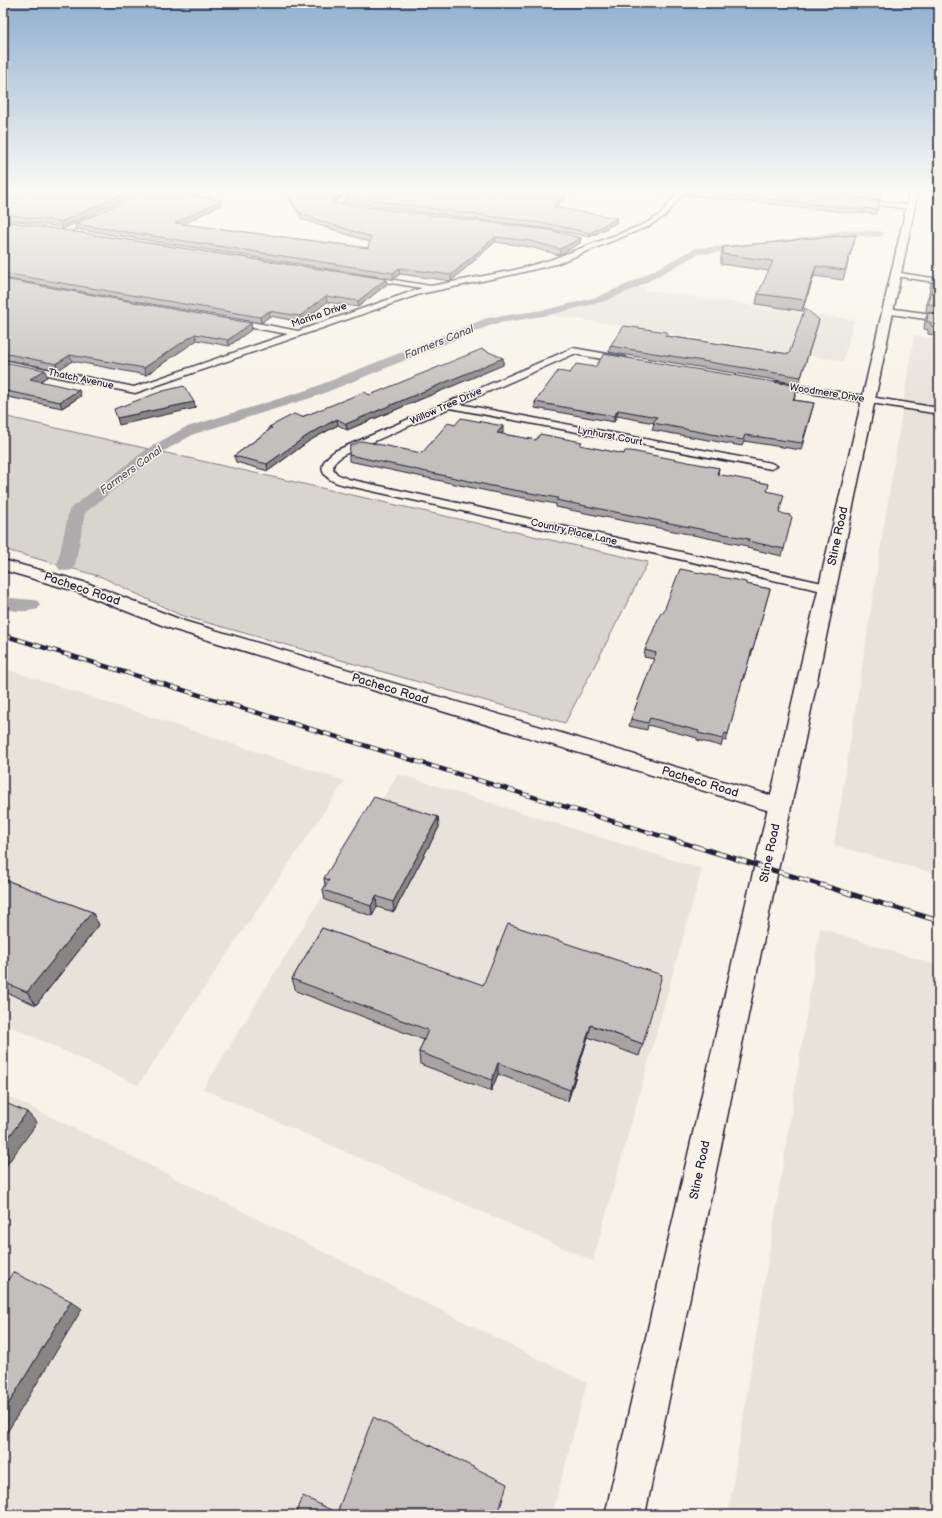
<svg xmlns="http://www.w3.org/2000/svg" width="942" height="1518" viewBox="0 0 942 1518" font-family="'Balsamiq Sans',sans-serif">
  <rect width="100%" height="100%" fill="#f7f3e8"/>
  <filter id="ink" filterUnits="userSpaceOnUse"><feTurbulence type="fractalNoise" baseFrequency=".025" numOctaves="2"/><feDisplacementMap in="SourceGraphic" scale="8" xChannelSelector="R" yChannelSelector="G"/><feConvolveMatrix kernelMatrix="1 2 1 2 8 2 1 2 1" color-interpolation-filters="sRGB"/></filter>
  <g filter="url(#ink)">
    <path fill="#e7e3db" d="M624,284L646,287L645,290L854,320L843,361L538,313L592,300Z
      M914,335L939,339V875L834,845Z
      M3,668L345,781L138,1085L3,1023Z
      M398,774L702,869L593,1261L203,1089Z
      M820,928L939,966V1515H728Z
      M3,1094L99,1140L587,1383L552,1515H3Z"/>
    <path fill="#d8d5cf" stroke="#7d7c85" d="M3,416L648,562L565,723L180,615L102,577L3,549Z"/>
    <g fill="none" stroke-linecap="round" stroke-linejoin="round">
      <path fill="#aeabad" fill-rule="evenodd" d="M848,230L880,231L885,234L880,237L848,236L765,249L698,254L636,288L605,301L549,315L494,324L317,396L194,434L157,455L85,513L75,566L72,570L66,571L60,570L57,566L69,511L71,508L147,449L184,428L307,390L487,318L549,309L597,297L628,284L696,248L765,243Z
        M3,596C15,600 26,598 38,601L40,605L38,609C27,612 14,612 3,608Z"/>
      <defs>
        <path id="minor" d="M352,191H360L337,205L332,204Z
          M678,191H685L665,216L649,226L556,264L515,274L420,294L138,392L135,393L3,366V360L134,387L288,334L231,324L227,321L228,319L231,318L298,331L422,288L366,279H363V275L431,286L515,270L550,260L645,224L661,214Z
          M858,199L910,205L913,207L910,209L856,202L855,201Z
          M95,215L98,217L97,218L66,233H60L59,231Z
          M893,272L939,279V283L896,276L892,274Z
          M887,308L939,315V321L884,313L883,311L884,309Z
          M573,348L625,357L630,360L625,363L574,354L460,404L771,463L777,466L771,469L450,408L343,455L334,463L333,469L337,474L348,479L827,584L832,585L834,588L832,591L827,592L345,485C322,480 313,466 335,451Z
          M776,382L939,408V414L773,387L771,385Z"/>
        <path id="tertiary" d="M3,560L87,583L184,621L780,798L788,800L791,806L788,812L780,814L172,629L75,591L3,570Z"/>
        <path id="secondary" d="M910,191H918L645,1515H605Z"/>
      </defs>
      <use href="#minor" stroke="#22223b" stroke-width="3"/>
      <use href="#tertiary" stroke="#22223b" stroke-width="3"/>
      <use href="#secondary" stroke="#22223b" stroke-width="3"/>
      <use href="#minor" fill="#f7f3e8" fill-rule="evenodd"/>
      <use href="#tertiary" fill="#f7f3e8" fill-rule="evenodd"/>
      <use href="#secondary" fill="#f7f3e8" fill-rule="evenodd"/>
      <defs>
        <path id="rail-far1" d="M3,635L697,847"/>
        <path id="rail" d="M694,846L939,921"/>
      </defs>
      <use href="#rail-far1" stroke="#22223b" stroke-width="4.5"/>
      <use href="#rail" stroke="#22223b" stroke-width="5"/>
      <use href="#rail-far1" stroke="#f7f3e8" stroke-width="3" stroke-dasharray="8" stroke-linecap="butt"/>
      <use href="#rail" stroke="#f7f3e8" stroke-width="3.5" stroke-dasharray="11" stroke-linecap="butt"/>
    </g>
    <path fill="#a7a4a3" stroke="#22223b" d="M3,191H141L62,227L3,219Z
      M146,191H201L193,195L221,200L222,204L183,224L368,248L370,242L301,219L300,217L290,201L289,196L297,191H349L333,201L334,203L581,238L580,243L559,255L530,247L495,242L451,281L400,274L393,279L76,229L75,224Z
      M433,191H573L556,207L616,223L590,237L549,229L346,202V197L427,195Z
      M655,191H676L674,193Z
      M685,191H782L879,202L876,214L864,213V214L684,195Z
      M803,191H882L879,200Z
      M3,221L386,279L387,284L358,307L327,302L301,322L270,316L261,323L3,278Z
      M856,235L843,280L814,276L802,311L756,304L758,294L769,271L721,264V257L723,247Z
      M3,279L251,323L252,329L229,346L197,340L146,375L72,361L58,370L3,359Z
      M933,279L939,280V314L926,312L927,300L929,294L930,287Z
      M928,313L939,314V336L928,334V330L924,329L925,320Z
      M819,320L799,384L609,352L610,346L667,336L789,354Z
      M503,358V365L347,430L338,425L309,441L268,471L236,462L234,456L269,430V427L370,395Z
      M3,362L47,377L39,381L81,396L62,408L8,397V396L3,395Z
      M595,367L798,386L794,400L814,403L801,450L744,441L742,446L652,430L654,423L617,416L614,422L535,408V402L570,373Z
      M503,432L502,434L536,440L581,446L624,454L719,468L718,475L768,491L779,513L784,549L782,556L747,548V546L556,507V504L492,492L349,461V455L422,453Z
      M939,541V573L933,572L935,550Z
      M746,584L770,589L751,656H750L743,681H742L726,741L723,740L721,746L697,740V738L648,725L647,730L629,726L631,719L654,659L644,657L645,650L663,613Z
      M438,817L439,827L394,912L377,907L372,916L325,900L323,890L325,886L324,878Z
      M3,879L92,912L99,925L36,1005L3,991Z
      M322,928L643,1044L639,1056L588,1037L568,1101L498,1074L491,1091L420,1064L419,1052L424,1040L296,991L292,979Z"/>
    <path fill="#888684" stroke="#22223b" d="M129,191H141L62,227L60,222Z
      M191,191H201L185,199L184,194Z
      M341,191H349L332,202L331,200L332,197Z
      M568,191H573L552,211V207Z
      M221,200L222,204L176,228L175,223Z
      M617,218L616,223L590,237V233Z
      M495,237V242L451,281V275Z
      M581,238L580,243L559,255L560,249Z
      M816,266L814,276L802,311L805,300Z
      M399,268L400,274L393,279V273Z
      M386,279L387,284L358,307V301Z
      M326,296L327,302L301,322L300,316Z
      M269,311L270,316L261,323L260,317Z
      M251,323L252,329L229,346L228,340Z
      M195,334L197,340L146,375L144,368Z
      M70,355L72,361L58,370L56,364Z
      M503,358V365L347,430L346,424Z
      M45,370L47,377L33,386L30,379Z
      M79,390L81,396L62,408L60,402Z
      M194,402L196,408L119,425L117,418Z
      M618,410L617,416L614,422V416Z
      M337,419L338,425L309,441L268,471L267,464L308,435Z
      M503,426V432L497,440V433Z
      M438,817L439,827L394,912L393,902Z
      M376,896L377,907L372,916L371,906Z
      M92,912L99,925L36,1005L27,992Z
      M591,1025L588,1037L568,1101L570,1090Z
      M498,1063V1074L491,1091L492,1080Z
      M27,1112L37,1123L3,1170V1145Z
      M71,1301L82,1309L3,1439V1413Z"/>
    <path fill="#c2bfbd" stroke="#22223b" d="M3,191H129L60,222L3,214Z
      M146,191H191L184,194L221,200L175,223L368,248L371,237L300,214L303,213L299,212L289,196L297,191H341L332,197L331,200L334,203L549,230L581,238L560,249L530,241L495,237L451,275L399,268L393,273L75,224Z
      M355,191H396L427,195L433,191H568L552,207L617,218L590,233L549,224L346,197Z
      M697,191H782L879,202L877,210L865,208V210Z
      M845,191H882L881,195Z
      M3,221L386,279L358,301L326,296L300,316L269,311L260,317L3,273Z
      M856,235L845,270L816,266L805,300L758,294L773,261L723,254V247L790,241L800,239Z
      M3,279L251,323L228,340L195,334L144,368L70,355L56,364L3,353Z
      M933,279L939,280V306L928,304L930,293H931Z
      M805,308L819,320L801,377L610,346L624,326L667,332L665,336L789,354Z
      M928,313L939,314V327L931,326V322H927Z
      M482,349L503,358L346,424L337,419L308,435L267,464L234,456L272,428L269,427L294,414L302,417L364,392L370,395Z
      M604,354L798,386L793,400L814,403L802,443L745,435L743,440L653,423L657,417L618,410L614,416L535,402L558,371L570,373L576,364L595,367Z
      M3,362L45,370L30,379L79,390L60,402L6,391L7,390H3Z
      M184,386L194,402L117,418L114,409L163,391Z
      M461,418L503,426L497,433L536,440L540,434L582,442L580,445L624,454L625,451H631L719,468L717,474L769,484L767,491L784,495L779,513L790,515L789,516L792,517L784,549L748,541L749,539L556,500L558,498L492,486L349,455L350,446L362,441L422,453L448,423L455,425Z
      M939,546V562H937Z
      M680,569L746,582V584L770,589L753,649H752L745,674H744L728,734L725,733L723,739L698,733L699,731L650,718L648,723L631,719L656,653L645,650L661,612L663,613Z
      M374,797L438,817L393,902L376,896L371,906L323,890L329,880L324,878Z
      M3,879L92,912L27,992L3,982Z
      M508,924L662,975L643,1044L591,1025L570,1090L498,1063L492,1080L419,1052L428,1030L292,979L322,928L483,985Z
      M3,1102L27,1112L3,1145Z
      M13,1272L71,1301L3,1413V1288Z
      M373,1417L507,1484L498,1515H296L303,1496L337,1513Z"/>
  </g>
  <linearGradient id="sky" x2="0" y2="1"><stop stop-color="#91b0d0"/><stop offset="0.47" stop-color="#fbfaf5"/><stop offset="1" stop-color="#fbfaf5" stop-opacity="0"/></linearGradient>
  <rect width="942" height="404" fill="url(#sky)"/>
  <g text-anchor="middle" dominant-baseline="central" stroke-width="3" stroke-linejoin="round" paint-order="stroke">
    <g font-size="10" fill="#22223b" stroke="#f7f3e8">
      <text transform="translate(319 315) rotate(-19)">Marina Drive</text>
      <text transform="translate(81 379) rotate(12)">Thatch Avenue</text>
      <text transform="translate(827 393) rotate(9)">Woodmere Drive</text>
      <text transform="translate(446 406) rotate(-24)">Willow Tree Drive</text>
      <text transform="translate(610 436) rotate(11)">Lynhurst Court</text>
      <text transform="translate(574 532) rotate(13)">Country Place Lane</text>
    </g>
    <g font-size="11" font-style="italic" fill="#535263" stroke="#f7f3e8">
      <text transform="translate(439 342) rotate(-22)">Farmers Canal</text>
      <text transform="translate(131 470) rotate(-36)">Farmers Canal</text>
    </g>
    <g font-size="12" fill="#22223b" stroke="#f7f3e8">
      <text transform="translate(838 536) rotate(-78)">Stine Road</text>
      <text transform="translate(82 589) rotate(19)">Pacheco Road</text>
      <text transform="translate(390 689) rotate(17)">Pacheco Road</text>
      <text transform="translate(700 782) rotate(17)">Pacheco Road</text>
      <text transform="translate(770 853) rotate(-78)">Stine Road</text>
      <text transform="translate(700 1170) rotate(-78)">Stine Road</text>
    </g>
  </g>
  <rect width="942" height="1518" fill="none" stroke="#f7f3e8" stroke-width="16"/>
  <rect x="8" y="8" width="926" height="1502" fill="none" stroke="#22223b" stroke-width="1.5" filter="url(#ink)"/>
</svg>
